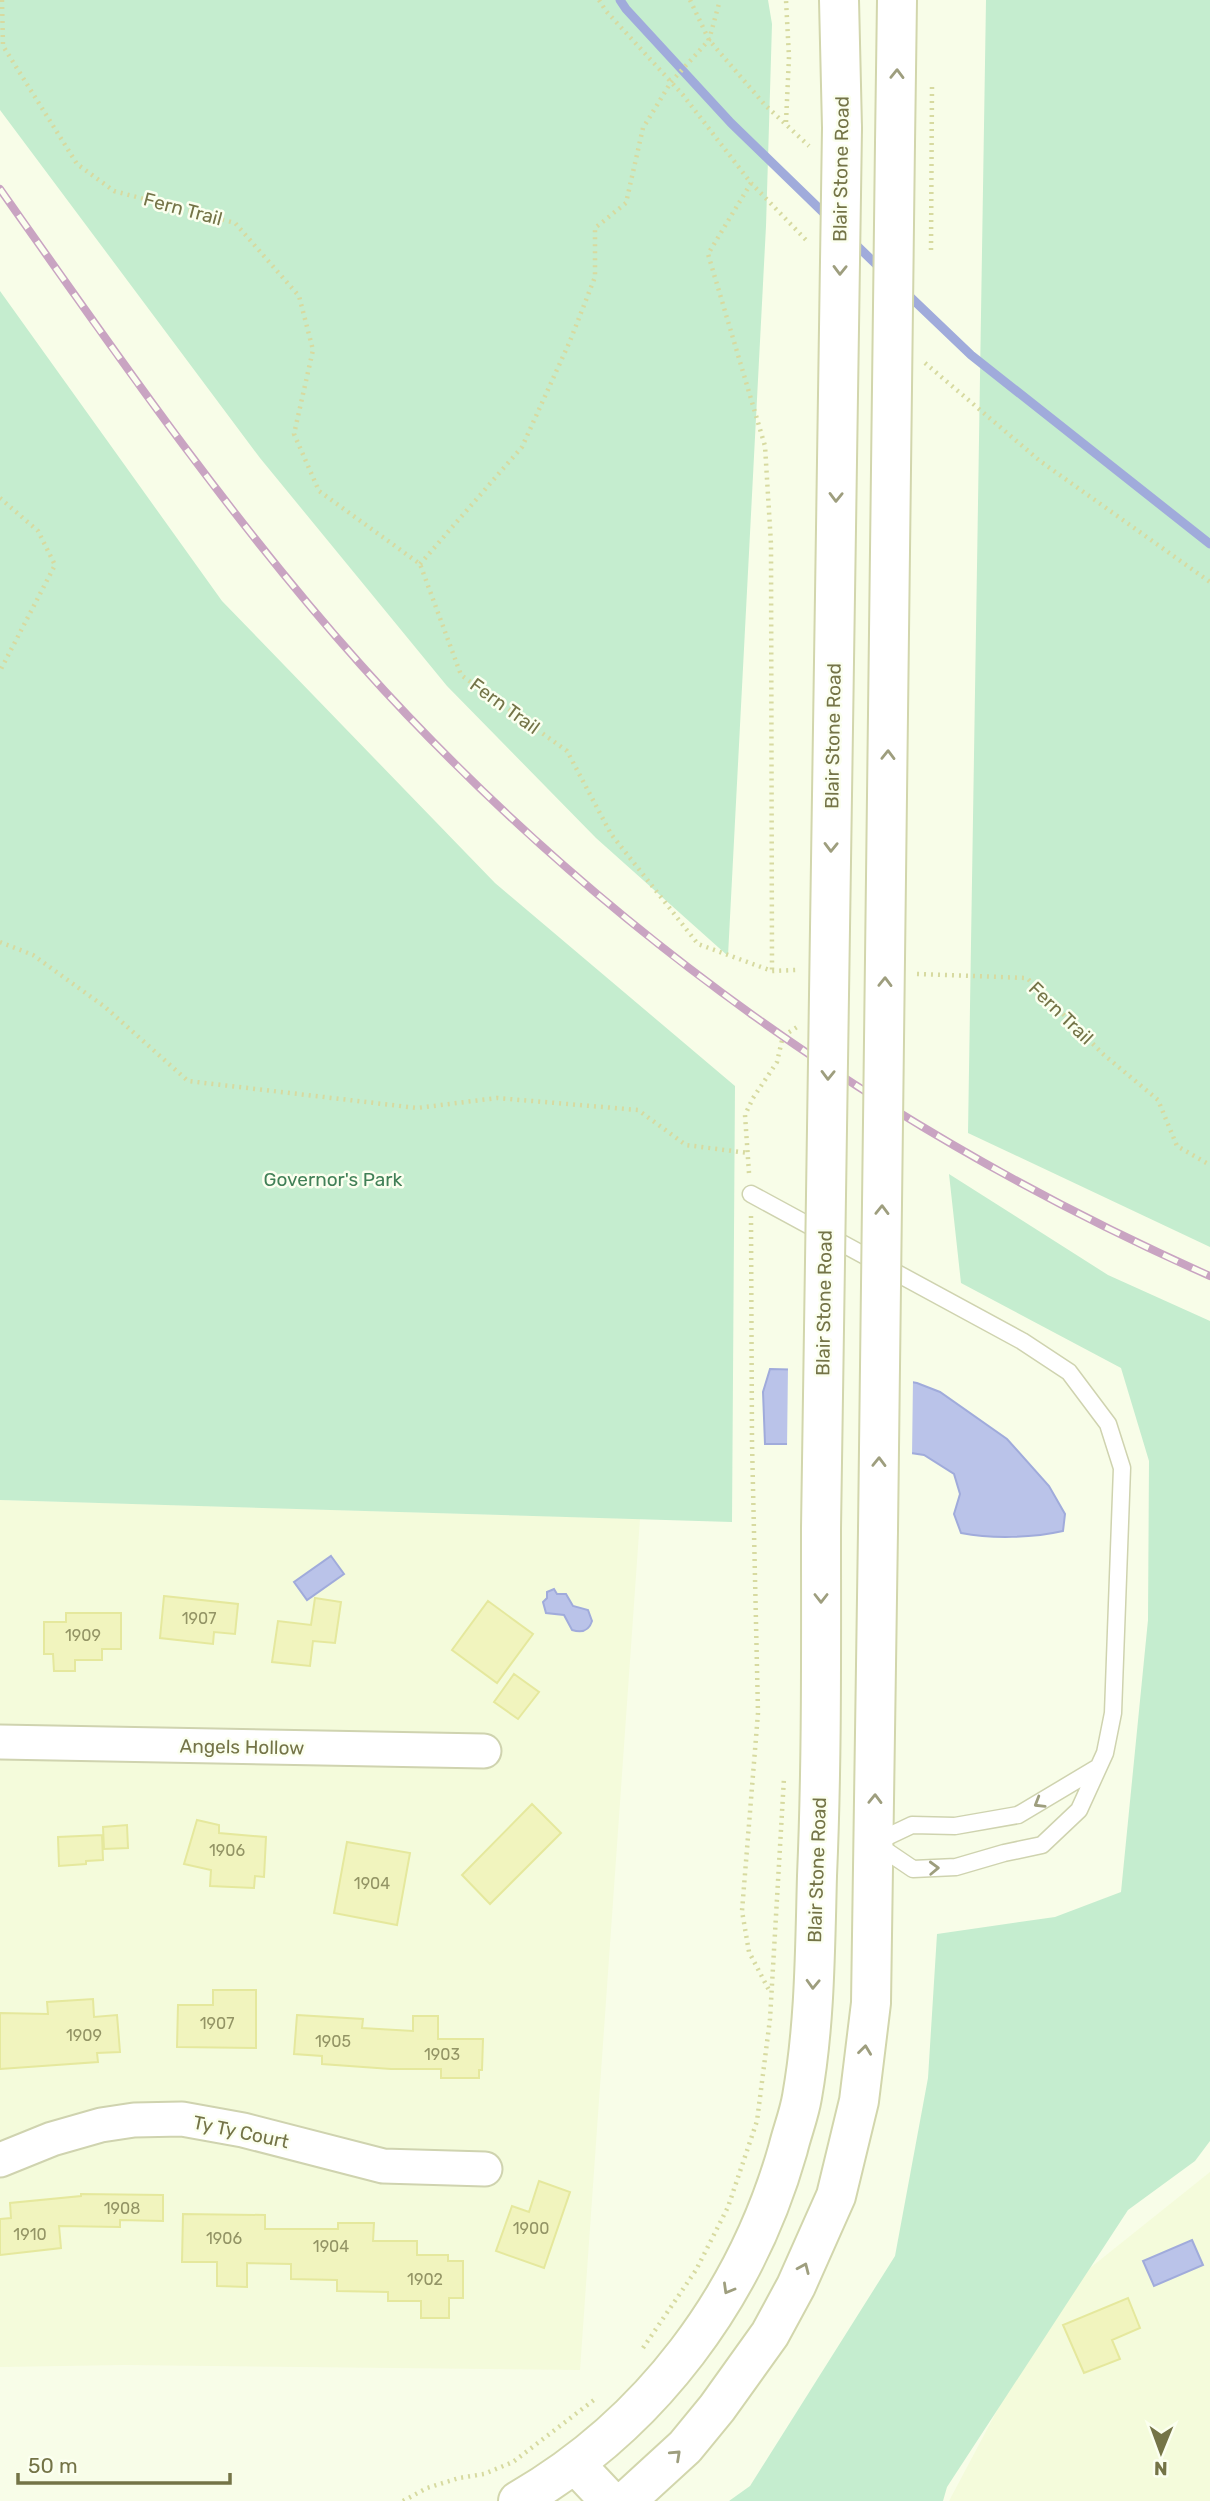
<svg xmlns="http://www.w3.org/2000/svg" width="1210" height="2501" viewBox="0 0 1210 2501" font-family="Rubik,sans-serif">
  <rect width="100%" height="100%" fill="#f8fde8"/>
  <path fill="#f4fbdb" d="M0,1500L640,1519L580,2370L125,2365L0,2367Z
    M1210,2172V2501H949L1060,2292Z"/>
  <path fill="#c5edcf" d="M0,0H768L772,24L766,226L728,956L596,838L447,686L260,458L0,110Z
    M986,0H1210V1247L968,1133Z
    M0,291L222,601L495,883L735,1086L732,1522L0,1500Z
    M949,1174L1108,1275L1210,1321V2141L1195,2161L1128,2210L947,2487L943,2501H729L750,2486L895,2256L928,2078L937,1934L1055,1917L1121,1892L1148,1620L1149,1461L1121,1368L961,1283Z"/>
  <path fill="#bac3e9" stroke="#a0abdb" stroke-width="2" d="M770,1369L851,1371L917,1383L940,1392L1007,1439L1049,1486L1065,1514L1063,1531C1032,1538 992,1539 961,1533L954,1514L960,1494L954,1474L924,1455L851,1444H765L763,1392Z
    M331,1556L344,1574L307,1600L294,1582Z
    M554,1589L557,1594H566L573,1606L588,1610L592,1621C589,1631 582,1633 572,1630L564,1615L546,1613L543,1602L547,1598V1592Z
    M1192,2240L1203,2265L1154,2286L1143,2261Z"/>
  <path fill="#f8fde8" d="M788,1366L851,1368L913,1379L912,1456L850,1447L787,1448Z"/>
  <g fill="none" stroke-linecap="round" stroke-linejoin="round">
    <path stroke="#a0abdb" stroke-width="9" d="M620,0L626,9L731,123L829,218
      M851,240L881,269
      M904,291L971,355L1210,544"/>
  </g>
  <path fill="#f1f4be" stroke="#e5e89d" stroke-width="2" d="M164,1596L238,1604L235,1634L214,1632L213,1644L160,1638Z
    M315,1598L341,1602L335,1643L313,1641L310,1666L272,1662L278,1621L311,1625Z
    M488,1601L533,1634L497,1683L452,1650Z
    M66,1613H121V1649H102V1660H75V1671H54L53,1654H44V1622H66Z
    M514,1674L539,1692L518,1719L494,1702Z
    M532,1804L561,1833L490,1904L462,1875Z
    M197,1820L219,1825V1833L266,1837L264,1877L255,1876L254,1888L210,1886L211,1870L184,1864Z
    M127,1825L128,1848L104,1849L103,1827Z
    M102,1835L103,1860L86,1861V1864L59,1866L58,1837Z
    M347,1842L410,1853L397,1925L334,1913Z
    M213,1990H256V2048L177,2047L178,2005H213Z
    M93,1999L94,2017L117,2015L120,2052L97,2053L98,2062L0,2069V2013L48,2014L47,2002Z
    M297,2015L363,2019L362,2028L413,2031V2016H438V2039H483L482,2070H479V2078H441V2069H391L322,2064V2056L294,2054Z
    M539,2181L570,2192L544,2268L496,2251L512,2206L529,2212Z
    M81,2194L163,2195V2221L120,2220V2227L59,2226L61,2248L0,2255V2219L11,2218L10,2203L81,2196Z
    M183,2214L265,2215V2229H338V2223H374L373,2241H417V2255H448V2261H463V2298H449V2318H421V2301H388V2292L337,2291V2280L291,2279V2264L247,2263V2287L217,2286V2262H182Z
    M1128,2298L1140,2328L1112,2340L1120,2359L1084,2373L1063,2325Z"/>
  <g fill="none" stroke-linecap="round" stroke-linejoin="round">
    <defs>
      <path id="service" d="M751,1194L1022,1341L1069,1372L1108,1424L1122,1468L1113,1713L1105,1753L1079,1810L1042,1845L1004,1853L956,1867L913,1869L876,1844
        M876,1842L912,1825L955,1826L1018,1815L1097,1768"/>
      <path id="minor" d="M0,1742L484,1751
        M0,2160L52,2139L101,2125L134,2120L182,2119L243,2130L383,2166L485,2169"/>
      <path id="secondary" d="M839,0L842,128
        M895,143L897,0
        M575,2464L610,2501
        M518,2501C651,2424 746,2297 788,2149C792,2132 799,2115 802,2097C815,2024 815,1949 817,1876C822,1760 821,1645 821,1529
        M626,2501L685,2447L717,2408L770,2334L796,2286L836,2196L859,2101L871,2003L878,1530"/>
    </defs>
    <use href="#service" stroke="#cfd3af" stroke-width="19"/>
    <use href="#minor" stroke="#cfd3af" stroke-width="37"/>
    <use href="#secondary" stroke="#d2d6ac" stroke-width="42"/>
    <path stroke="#d7daa0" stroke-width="4.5" stroke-dasharray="2 5" stroke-linecap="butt" d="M2,0L3,46L77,164L114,191L235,223L299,296L313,350L294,434L319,491L420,564L461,675L567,751L611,834L698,944L772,971L796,970
      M599,0L606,11L683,95L751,183L807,241
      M690,0L709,40L765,105L809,146
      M786,122L789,57L786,0
      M751,183L708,254L765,446L771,544L772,971
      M931,250L932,86
      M925,363L1040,461L1210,582
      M0,498L38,531L55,565L0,671
      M420,564L522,447L570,341L595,277V228L626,203L643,128L671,82L709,40L720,0
      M0,942L33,955L105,1007L188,1081L417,1108L497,1098L638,1110L686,1145L748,1153
      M917,974L1027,978L1103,1054L1158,1100L1177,1146L1210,1165
      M749,1173L745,1115L753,1098L777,1062L783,1036L797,1027
      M751,1216L752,1442L758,1713L742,1911L749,1952L770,1992
      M643,2348L696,2270L728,2207L757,2121L770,2019L784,1778
      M403,2501L427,2488L459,2478L484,2474L513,2462L594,2400"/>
    <use href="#service" stroke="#fff" stroke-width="16"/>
    <use href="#minor" stroke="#fff" stroke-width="33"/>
    <use href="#secondary" stroke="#fff" stroke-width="38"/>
    <defs>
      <path id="rail" d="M0,189C115,352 228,516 361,665C596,927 889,1134 1210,1276"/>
    </defs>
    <use href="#rail" stroke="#c9a4c2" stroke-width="8"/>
    <use href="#rail" stroke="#fbffef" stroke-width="5" stroke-dasharray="16" stroke-linecap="butt"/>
    <defs>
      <path id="secondary-bridge" d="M821,1529L842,128
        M878,1530L895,143"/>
    </defs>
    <use href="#secondary-bridge" stroke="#d2d6ac" stroke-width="42" stroke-linecap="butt"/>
    <use href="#secondary-bridge" stroke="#fff" stroke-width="38"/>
  </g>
  <defs><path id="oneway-chevron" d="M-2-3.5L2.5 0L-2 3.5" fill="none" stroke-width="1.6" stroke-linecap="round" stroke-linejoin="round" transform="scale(1.75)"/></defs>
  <g stroke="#9e9e7e">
    <use href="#oneway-chevron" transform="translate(897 74) rotate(-89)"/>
    <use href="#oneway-chevron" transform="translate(840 270) rotate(91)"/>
    <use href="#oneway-chevron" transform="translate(836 497) rotate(91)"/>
    <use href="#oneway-chevron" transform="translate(888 755) rotate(-89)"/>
    <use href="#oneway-chevron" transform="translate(831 847) rotate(91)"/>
    <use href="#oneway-chevron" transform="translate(885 982) rotate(-89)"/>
    <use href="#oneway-chevron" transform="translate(828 1075) rotate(91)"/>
    <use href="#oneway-chevron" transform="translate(882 1210) rotate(-89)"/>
    <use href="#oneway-chevron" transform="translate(879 1462) rotate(-89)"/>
    <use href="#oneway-chevron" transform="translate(821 1598) rotate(90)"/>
    <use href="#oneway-chevron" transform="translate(875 1799) rotate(-89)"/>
    <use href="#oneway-chevron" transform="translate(1039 1803) rotate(149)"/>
    <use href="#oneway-chevron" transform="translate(934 1868) rotate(-2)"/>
    <use href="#oneway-chevron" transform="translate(813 1984) rotate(92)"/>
    <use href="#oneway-chevron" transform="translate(865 2050) rotate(-83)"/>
    <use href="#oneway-chevron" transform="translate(804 2268) rotate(-66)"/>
    <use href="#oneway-chevron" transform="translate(728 2289) rotate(120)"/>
    <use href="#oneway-chevron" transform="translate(676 2455) rotate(-43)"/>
  </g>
  <g text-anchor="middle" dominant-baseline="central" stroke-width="5" stroke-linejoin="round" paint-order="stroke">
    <g font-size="16" fill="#939465">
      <text x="199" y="1618">1907</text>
      <text x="83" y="1635">1909</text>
      <text x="227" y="1850">1906</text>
      <text x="372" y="1883">1904</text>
      <text x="217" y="2023">1907</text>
      <text x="84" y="2035">1909</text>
      <text x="333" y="2041">1905</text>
      <text x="442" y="2054">1903</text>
      <text x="122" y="2208">1908</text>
      <text x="531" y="2228">1900</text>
      <text x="30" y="2234">1910</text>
      <text x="224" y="2238">1906</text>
      <text x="331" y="2246">1904</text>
      <text x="425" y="2279">1902</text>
    </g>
    <g font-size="19" fill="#747447" stroke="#fbffef">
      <text transform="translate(841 169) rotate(-89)">Blair Stone Road</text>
      <text transform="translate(183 209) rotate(15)">Fern Trail</text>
      <text transform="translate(505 706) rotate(36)">Fern Trail</text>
      <text transform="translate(833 736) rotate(-89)">Blair Stone Road</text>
      <text transform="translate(1061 1013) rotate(44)">Fern Trail</text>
      <text transform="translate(824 1303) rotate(-89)">Blair Stone Road</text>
      <text transform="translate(242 1747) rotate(1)">Angels Hollow</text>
      <text transform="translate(817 1870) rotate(-88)">Blair Stone Road</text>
      <text transform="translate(241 2132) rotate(12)">Ty Ty Court</text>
    </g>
    <g font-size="19" fill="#418057" stroke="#fbffef">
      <text x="333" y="1179">Governor's Park</text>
    </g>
  </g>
  <g transform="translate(1161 2452) rotate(181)" stroke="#fbffef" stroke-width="5" paint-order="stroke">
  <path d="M0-5L12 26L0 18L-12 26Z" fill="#747447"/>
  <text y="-10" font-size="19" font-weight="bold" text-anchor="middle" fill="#747447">N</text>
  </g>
  <path d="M18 2473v10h212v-10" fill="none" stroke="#747447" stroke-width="3.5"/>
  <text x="28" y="2473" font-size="21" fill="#747447" stroke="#fbffef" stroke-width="5" paint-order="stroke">50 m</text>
</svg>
